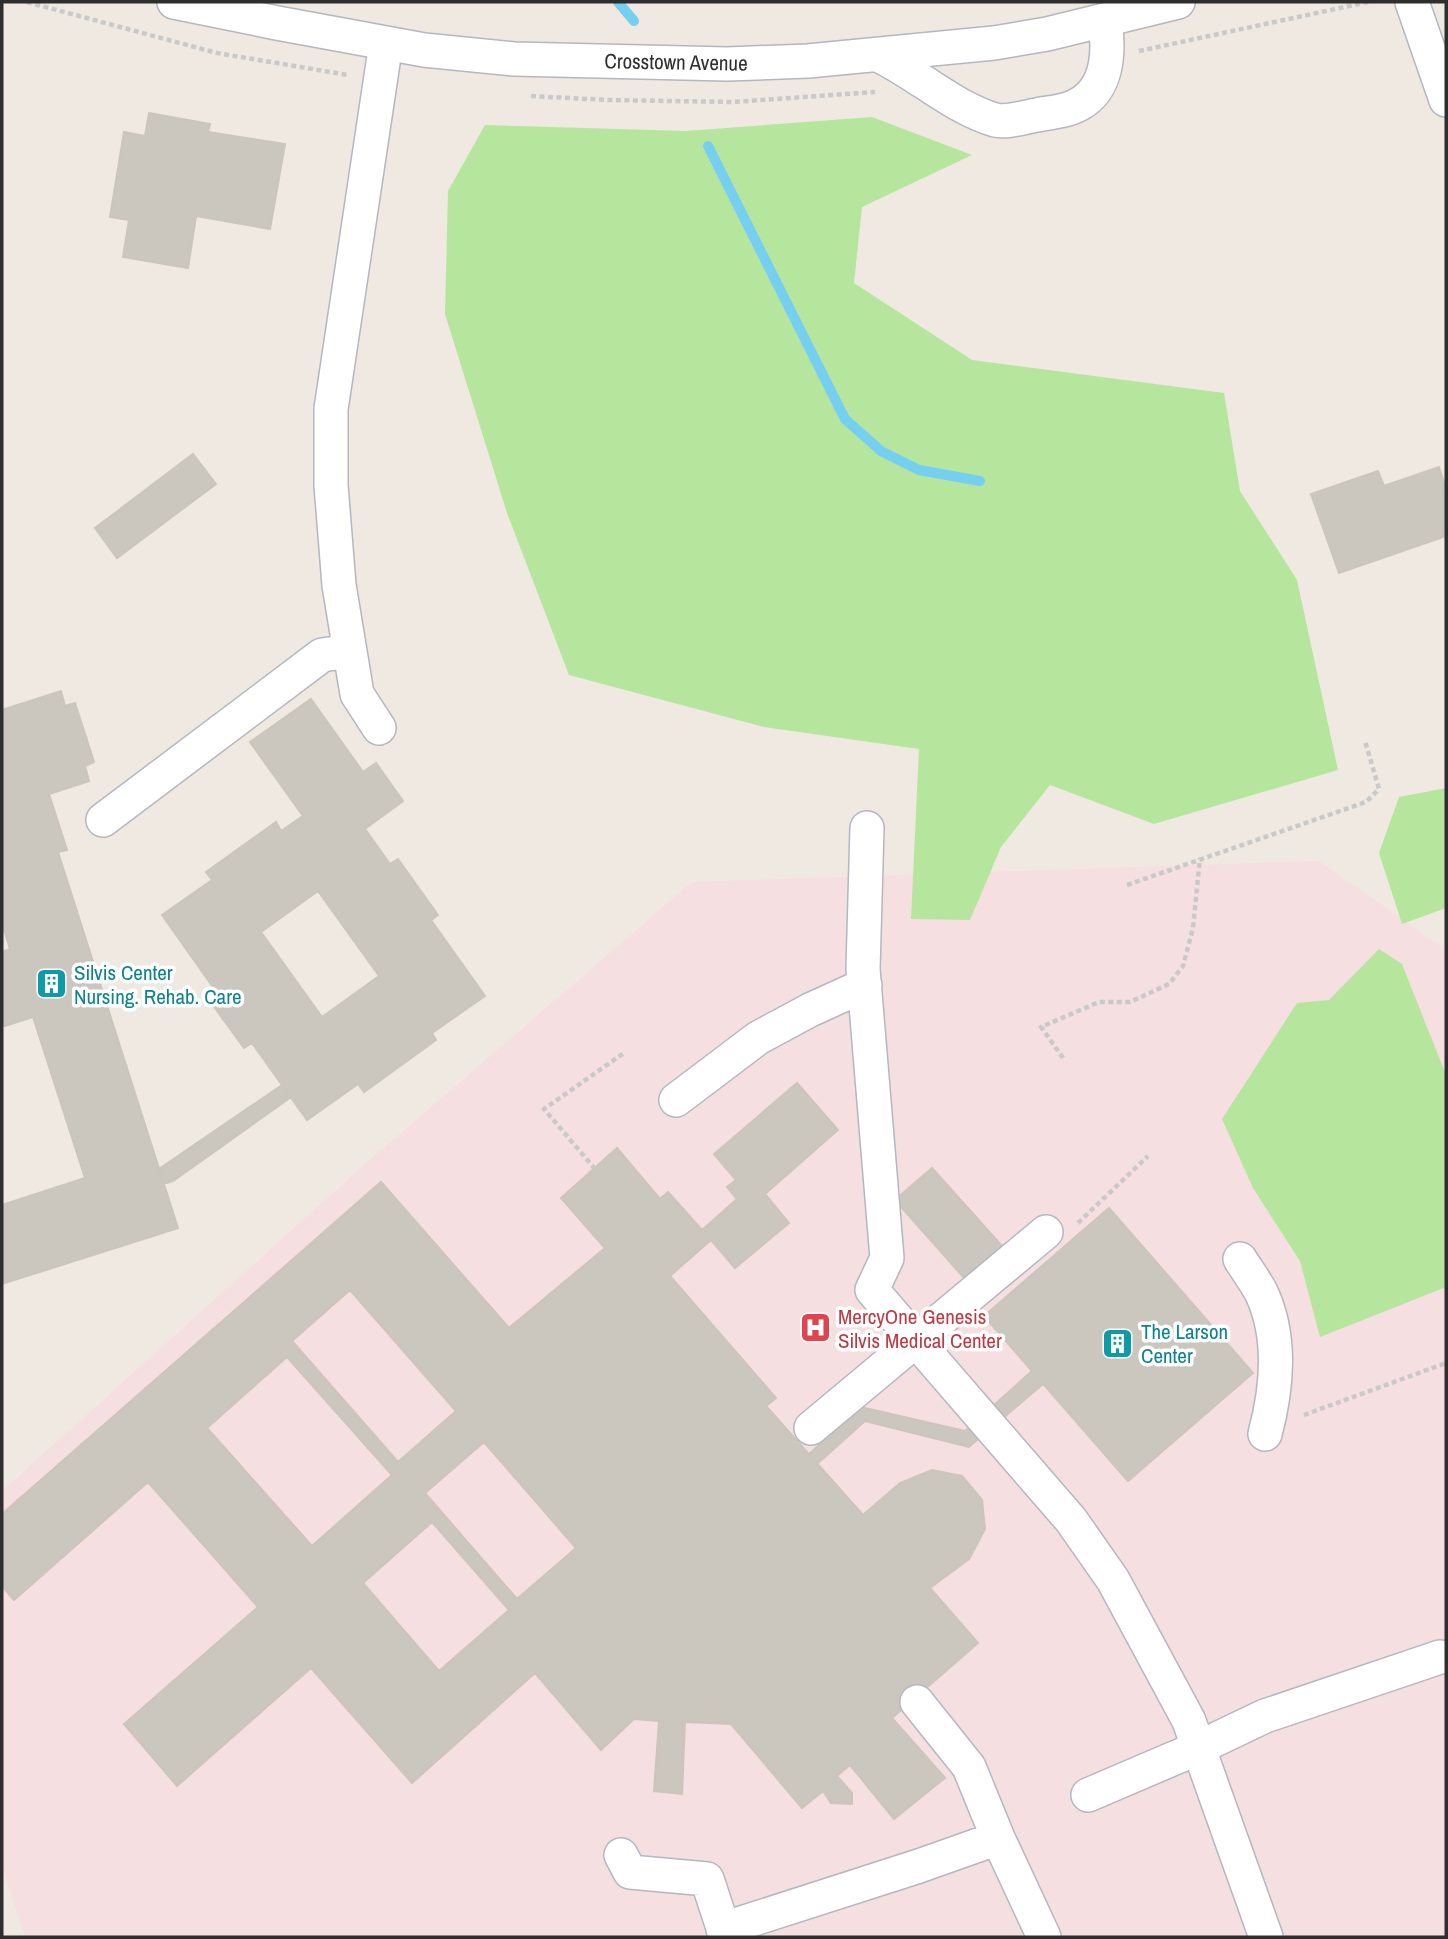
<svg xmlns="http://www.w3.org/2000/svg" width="1448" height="1939" viewBox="0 0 1448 1939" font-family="'Archivo Narrow',sans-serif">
  <rect width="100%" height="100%" fill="#efe9e1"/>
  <path fill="#f5dfe0" d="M1319,861L1446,950V1937H25L2,1866V1491L364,1165L692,882Z"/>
  <path fill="#b6e59e" d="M872,117L972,155L862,207L854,283L972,360L1224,393L1240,491L1297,580L1338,770L1154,824L1050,785L1001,847L970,920L911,919L919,749L764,727L569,675L507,513L445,314L448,191L485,125L686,131Z
    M1446,788V908L1402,924L1379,853L1399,797Z
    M1379,949L1402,964L1446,1075V1287L1320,1337L1300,1261L1253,1188L1222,1119L1297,1003L1329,1000Z"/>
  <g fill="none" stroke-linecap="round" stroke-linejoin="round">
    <path stroke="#75cff0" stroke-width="10" d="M618,2L634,21
      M708,146L845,419L881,451L919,470L980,481"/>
  </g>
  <path fill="#cbc7bf" stroke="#cbc5ba" stroke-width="2" fill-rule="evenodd" d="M149,113L210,124L208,132L285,144L270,229L196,216L188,268L123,257L129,220L110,217L124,132L145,136Z
    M193,454L216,484L117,558L95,528Z
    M1439,467L1446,489V536L1339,573L1311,494L1378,471L1384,486Z
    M61,691L65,706L75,703L94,762L85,766L89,781L49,794L67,850L58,852L178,1228L2,1284V1205L85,1178L33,1017L2,1027V952L10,949L2,923V710Z
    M311,699L363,772L376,763L403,801L365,829L390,864L398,859L438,915L431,920L485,996L432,1033L436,1040L364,1092L358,1084L307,1120L252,1043L244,1048L207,997L215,990L162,915L212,880L206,872L276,822L281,831L303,816L250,742ZM318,891L379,976L322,1017L261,932Z
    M797,1083L838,1130L765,1194L789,1223L735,1268L711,1240L670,1276L776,1398L766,1406L863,1515L900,1483L932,1470L962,1476L982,1500L985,1529L969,1559L930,1588L978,1643L892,1718L945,1778L894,1819L850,1765L837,1776L852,1793V1804L831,1803L823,1791L802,1808L731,1724L685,1722L682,1794L654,1791L659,1721L634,1719L601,1750L535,1673L412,1783L311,1668L177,1786L124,1724L258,1607L148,1482L14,1600L2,1586V1514L381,1182L509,1328L605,1248L561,1198L617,1148L660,1199L668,1192L702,1230L737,1199L727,1187L736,1180L714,1154ZM350,1290L456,1411L398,1462L292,1341ZM287,1357L392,1475L312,1546L207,1428ZM484,1442L576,1548L517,1599L425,1493ZM432,1522L509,1610L439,1671L363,1583Z
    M282,1085L291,1097L173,1181L163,1184L159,1169Z
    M932,1168L1002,1246L965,1279L895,1200Z
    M1109,1208L1253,1373L1128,1481L984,1316Z
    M1032,1371L1043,1384L969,1447L865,1421L817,1464L809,1454L861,1407L965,1431Z"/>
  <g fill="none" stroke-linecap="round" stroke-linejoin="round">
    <defs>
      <path id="minor" d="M174,2L277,23L424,50L514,59L727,64L808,61L994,43L1047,34L1178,2
        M1412,2L1446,100
        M878,55C918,74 952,107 995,120C1006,123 1025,117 1037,115C1047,113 1058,112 1068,109C1108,96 1110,55 1105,20
        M379,728L357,694L339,585L331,485V409L386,43
        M103,820L322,655L350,651
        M867,828L863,969L887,1258L872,1290L1071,1520L1113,1580L1189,1721L1266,1937
        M676,1100L758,1038L810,1010L865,985
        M1240,1259C1247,1270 1255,1281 1261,1292C1282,1336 1277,1389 1265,1434
        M811,1428L1046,1232
        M917,1702L969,1767L998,1838L1044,1937
        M1088,1795L1198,1748L1265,1716L1440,1657
        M621,1855L630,1872L707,1879L726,1937
        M723,1929L919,1866L998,1838"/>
    </defs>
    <use href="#minor" stroke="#b4b7c1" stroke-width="36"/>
    <path stroke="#c9c9c9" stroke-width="4.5" stroke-dasharray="5 3.5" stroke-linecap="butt" d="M27,2L217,53L348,75
      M1139,51L1368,2
      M531,96L608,100L733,102L875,92
      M1127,885L1366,802L1379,789L1365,741
      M1063,1058L1041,1027L1099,1002H1130L1169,984L1183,966L1193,928L1200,858
      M595,1169L544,1109L624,1053
      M1078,1223L1148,1156
      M1304,1415L1446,1363"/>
    <use href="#minor" stroke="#fff" stroke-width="33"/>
  </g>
  <defs>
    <symbol id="building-square" viewBox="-11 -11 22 22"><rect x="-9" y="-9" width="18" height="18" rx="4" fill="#0f9aa8" stroke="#fff"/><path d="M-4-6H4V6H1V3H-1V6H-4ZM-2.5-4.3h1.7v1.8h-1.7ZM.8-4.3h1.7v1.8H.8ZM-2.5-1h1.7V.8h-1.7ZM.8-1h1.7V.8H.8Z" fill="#fff"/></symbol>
    <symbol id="hospital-square" viewBox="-11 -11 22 22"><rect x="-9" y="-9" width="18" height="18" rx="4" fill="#e0444e" stroke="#fff"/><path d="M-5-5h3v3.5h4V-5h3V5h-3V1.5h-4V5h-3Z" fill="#fff"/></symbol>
  </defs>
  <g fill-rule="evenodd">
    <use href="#building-square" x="34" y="966" width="35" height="35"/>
    <use href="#hospital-square" x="798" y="1310" width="35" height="35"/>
    <use href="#building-square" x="1100" y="1326" width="35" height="35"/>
  </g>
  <g text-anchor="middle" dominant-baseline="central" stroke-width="7" stroke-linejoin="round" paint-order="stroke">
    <g font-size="21" fill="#2e2e2e" stroke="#fff">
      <text transform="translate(676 62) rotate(1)">Crosstown Avenue</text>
    </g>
    <g font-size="21" fill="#0d838f" stroke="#fff" text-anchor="start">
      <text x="74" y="972">Silvis Center<tspan x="74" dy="24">Nursing. Rehab. Care</tspan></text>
      <text x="1141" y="1331">The Larson<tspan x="1141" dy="24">Center</tspan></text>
    </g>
    <g font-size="21" fill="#be3a42" stroke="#fff" text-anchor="start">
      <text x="838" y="1316">MercyOne Genesis<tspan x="838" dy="24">Silvis Medical Center</tspan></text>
    </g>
  </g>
  <rect width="1448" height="1939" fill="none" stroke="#2e2e2e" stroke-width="7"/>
</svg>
